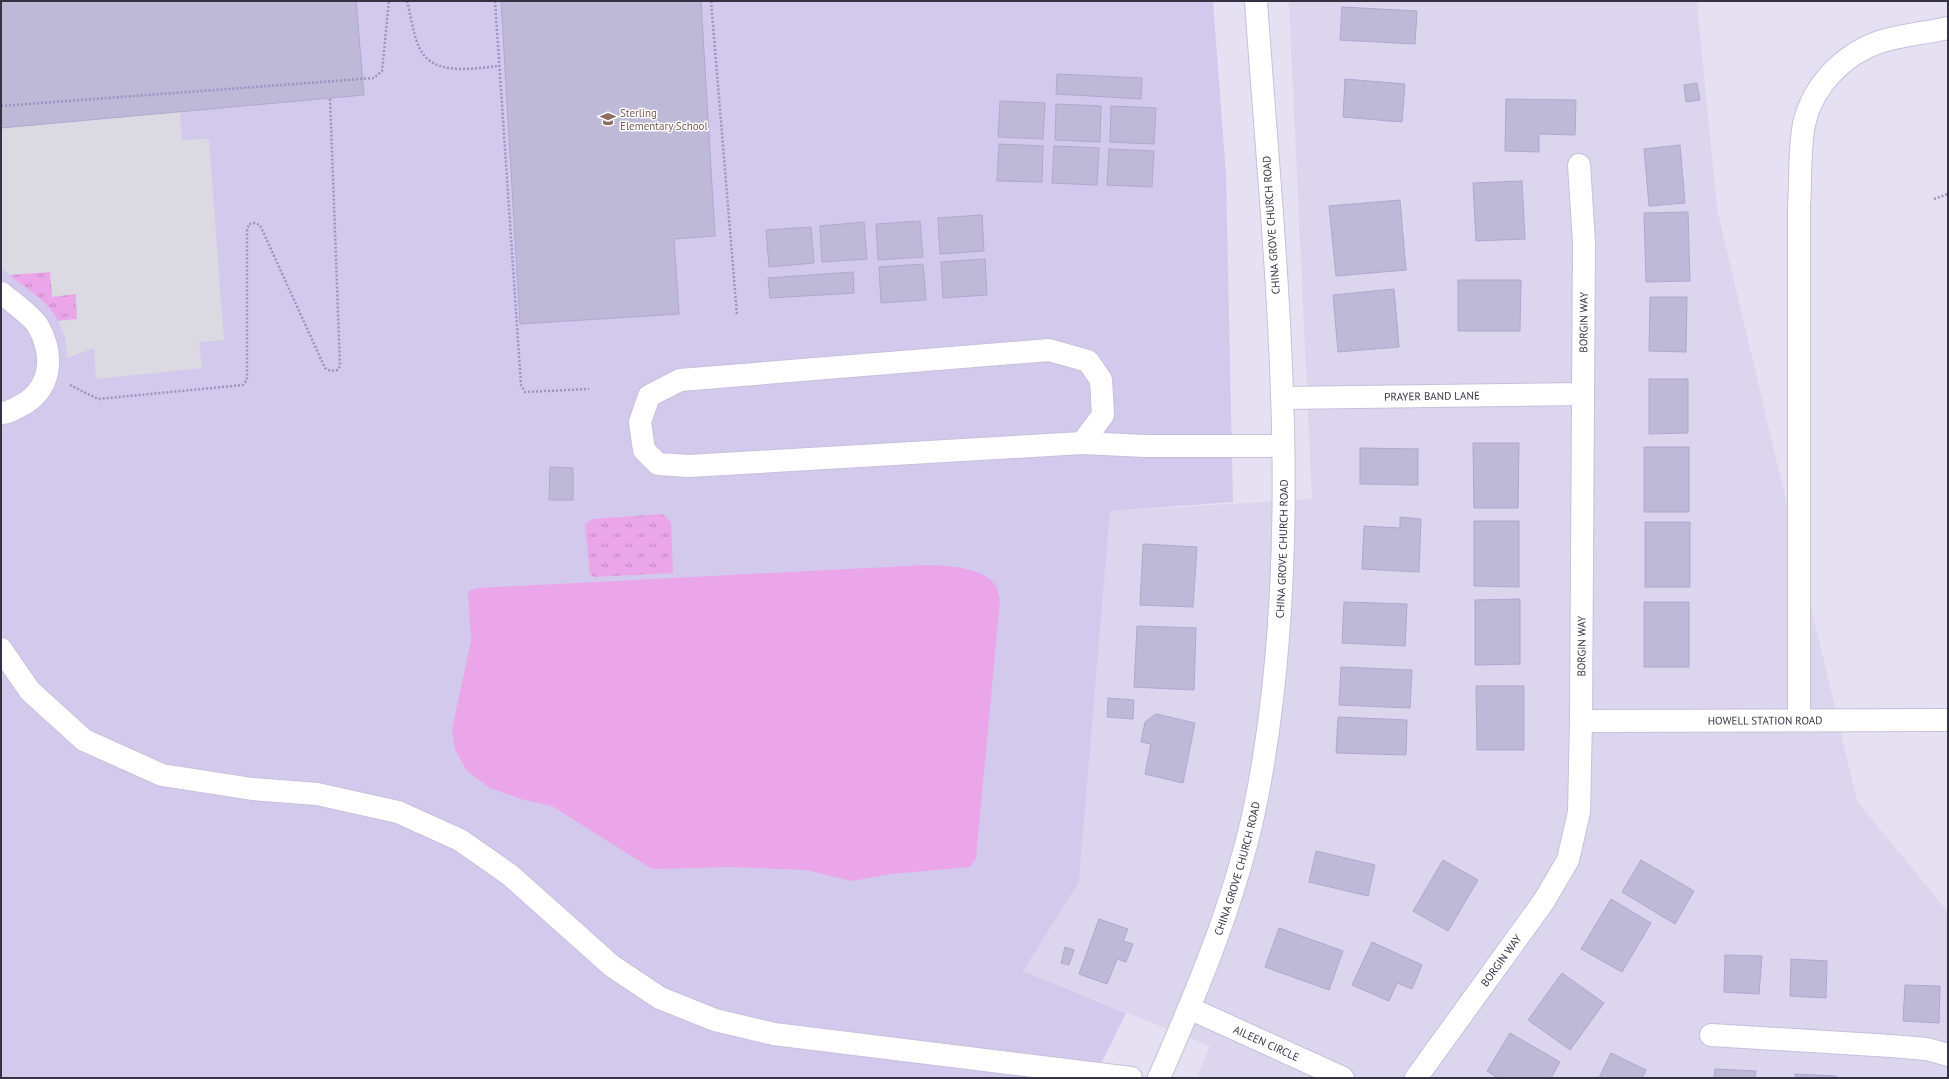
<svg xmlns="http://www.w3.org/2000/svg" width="1949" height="1079" viewBox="0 0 1949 1079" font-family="'PT Sans',sans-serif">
  <defs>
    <pattern id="grass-tufts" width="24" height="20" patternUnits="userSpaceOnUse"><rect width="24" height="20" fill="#eaa6e9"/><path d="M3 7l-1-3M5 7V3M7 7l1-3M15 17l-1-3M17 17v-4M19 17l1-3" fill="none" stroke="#be88be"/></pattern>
  </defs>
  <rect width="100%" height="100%" fill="#e5e1f2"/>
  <path fill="#dbd5ed" d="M1289,1H1703L1697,3L1717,209L1857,801L1948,912V1078H1197L1210,1046L1023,971L1079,882L1110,511L1312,499Z"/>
  <path fill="#d3c9ed" d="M1,1H1213L1226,175L1233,502L1110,511L1079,882L1023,971L1126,1013L1094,1078H1Z"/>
  <path fill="url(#grass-tufts)" d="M50,272L76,294L77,319L58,321C48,301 26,288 9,275Z
    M662,514L671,522L673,573L594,577L590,574L585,524L592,519Z"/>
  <path fill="#eaa6e9" d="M925,565C945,565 987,567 997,588C998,592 999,596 1000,600L976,858L970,867L891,874L852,881L806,870L731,867L652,869L552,806L521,799L490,788L467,771L455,750L452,729L471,641L468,591L478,588Z"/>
  <path fill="#dbdae2" d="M180,111L182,140L209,139L224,340L199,342L202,368L96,379L94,348L67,358L65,337L58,321L77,319L76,294L52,297L50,272L9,275L1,268V128Z"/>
  <path fill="#beb9d7" stroke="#afa8cf" d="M1,1H356L364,95L1,128Z
    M501,1H701L715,236L674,239L679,314L520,324Z
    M1342,7L1417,11L1415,44L1340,40Z
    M1057,74L1142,78L1141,99L1056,94Z
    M1345,79L1405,84L1402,122L1343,117Z
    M1697,83L1700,100L1686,102L1684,85Z
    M1506,99L1576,100L1575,135L1539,134V152L1505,151Z
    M1000,101L1045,103L1043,139L998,137Z
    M1056,104L1101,106L1100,142L1055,140Z
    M1111,106L1156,108L1154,144L1110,142Z
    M999,144L1043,146L1042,182L997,181Z
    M1680,145L1685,203L1649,206L1644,149Z
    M1054,146L1099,148L1097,185L1052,183Z
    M1109,149L1154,151L1152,187L1107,185Z
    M1522,181L1525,239L1476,241L1473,183Z
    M1400,200L1406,270L1336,276L1329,206Z
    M1688,212L1690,281L1646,282L1644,213Z
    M982,215L984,251L940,254L938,218Z
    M920,221L923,257L878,260L876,224Z
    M864,222L867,259L822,262L820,226Z
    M811,227L814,263L769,267L766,230Z
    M985,259L987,295L943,298L941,262Z
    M923,264L926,300L881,303L879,267Z
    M853,272L854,293L770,298L768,278Z
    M1458,280H1521L1520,331H1458Z
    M1394,289L1399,347L1338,352L1333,295Z
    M1650,297H1687L1686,352L1649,351Z
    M1649,379H1688V433L1649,434Z
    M1473,443H1519L1518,508H1474Z
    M1644,447H1689V512H1644Z
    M1360,448L1418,449V485L1360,484Z
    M550,467L573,468V500H549Z
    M1400,517L1421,519L1419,572L1362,569L1364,526L1400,528Z
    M1474,521H1519V587L1474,586Z
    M1645,522H1690V587H1645Z
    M1143,544L1197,547L1193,607L1140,605Z
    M1520,599V664L1475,665V600Z
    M1344,602L1407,604L1405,646L1342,643Z
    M1644,602H1689V667H1644Z
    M1137,626L1196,628L1194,690L1134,687Z
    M1341,667L1412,670L1410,708L1339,705Z
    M1476,686H1524V750H1477Z
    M1108,698L1134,700L1133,719L1107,717Z
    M1156,714L1195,723L1183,783L1145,774L1151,744L1141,742L1145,722Z
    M1338,717L1407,720L1406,755L1336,753Z
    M1316,851L1375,865L1368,896L1309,882Z
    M1443,860L1478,880L1448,931L1413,911Z
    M1641,860L1694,891L1675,924L1622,892Z
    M1611,899L1651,923L1622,972L1581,949Z
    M1099,919L1128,929L1123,941L1133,944L1126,962L1117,959L1107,984L1079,974Z
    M1279,928L1343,951L1329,990L1265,967Z
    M1372,942L1422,965L1412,989L1397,983L1389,1001L1352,985Z
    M1065,947L1074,950L1069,965L1061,963Z
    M1725,955L1762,956L1759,994L1724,992Z
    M1791,959L1827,961L1826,998L1790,996Z
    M1562,973L1604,1003L1570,1050L1528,1020Z
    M1905,985L1940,986L1939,1023L1903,1021Z
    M1510,1033L1560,1062L1551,1078H1498L1487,1071Z
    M1611,1053L1646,1070L1642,1078H1599Z
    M1715,1069L1756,1071L1755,1078H1714Z
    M1795,1074L1836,1076V1078H1795Z"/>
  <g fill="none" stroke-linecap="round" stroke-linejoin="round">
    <defs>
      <g id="minor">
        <path d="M1,293C10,300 33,317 38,326C55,356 52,391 18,407C12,410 8,413 1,413"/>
        <path id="s1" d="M1282,398L1582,394"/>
        <path d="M1082,443L1103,415L1101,380L1088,361L1049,350L680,380L649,396L640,422L644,450L658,464L689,466L1082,443L1145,446H1283"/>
        <path d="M1,649L30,691L84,740L162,775L252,789L317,794L398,812L460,840L510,875L612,966L660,998L715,1020L774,1034L1131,1078"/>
        <path d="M1799,720V206C1801,179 1799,150 1804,124C1813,85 1843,55 1879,42C1901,35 1926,33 1948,28"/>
        <path id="s2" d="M1581,721L1948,720"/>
        <path id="s3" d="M1189,1008L1343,1078"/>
        <path d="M1711,1035L1891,1046L1927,1049L1948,1055"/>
        <path id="s4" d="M1159,1078C1201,982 1242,885 1260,781C1306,524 1274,260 1256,1"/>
        <path id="s5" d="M1416,1078L1544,901L1568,860L1579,812L1581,721L1584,242L1579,165"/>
      </g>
    </defs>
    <use href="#minor" stroke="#c7c0dc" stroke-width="24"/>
    <path stroke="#9d93c1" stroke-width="2.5" stroke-dasharray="2 2" stroke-linecap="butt" d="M407,1C411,16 413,35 420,49C434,77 474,68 499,66
      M495,1L521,385L525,392L589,389
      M711,1L737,315
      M1,106L374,78L382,71L389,1
      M1934,199L1948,194
      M70,385L98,399L243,385L247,380V230L249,224L255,223L260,225L325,368L331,371L338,370L340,366L330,98"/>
    <use href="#minor" stroke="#fff" stroke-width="22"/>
  </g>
  <defs>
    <symbol id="school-bare" viewBox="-9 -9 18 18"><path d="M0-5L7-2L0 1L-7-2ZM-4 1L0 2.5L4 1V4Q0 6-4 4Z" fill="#8d6e63" stroke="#fff" stroke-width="2.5" paint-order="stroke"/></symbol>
  </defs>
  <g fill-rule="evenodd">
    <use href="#school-bare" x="597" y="108" width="22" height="22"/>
  </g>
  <g text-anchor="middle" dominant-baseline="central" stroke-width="3" stroke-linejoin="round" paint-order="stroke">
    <g font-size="11" fill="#785e54" stroke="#fff" text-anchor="start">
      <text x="620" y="113">Sterling<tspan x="620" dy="13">Elementary School</tspan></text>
    </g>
    <g font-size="11" fill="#353243" stroke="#fff">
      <text transform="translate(1271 225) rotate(-94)">CHINA GROVE CHURCH ROAD</text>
      <text stroke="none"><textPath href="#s5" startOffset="805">BORGIN WAY</textPath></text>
      <text stroke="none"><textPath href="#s1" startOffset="150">PRAYER BAND LANE</textPath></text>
      <text stroke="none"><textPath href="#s4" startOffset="548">CHINA GROVE CHURCH ROAD</textPath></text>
      <text stroke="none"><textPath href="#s5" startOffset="481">BORGIN WAY</textPath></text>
      <text stroke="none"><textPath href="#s2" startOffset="184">HOWELL STATION ROAD</textPath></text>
      <text stroke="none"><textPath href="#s4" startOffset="224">CHINA GROVE CHURCH ROAD</textPath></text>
      <text stroke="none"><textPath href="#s5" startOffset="145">BORGIN WAY</textPath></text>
      <text stroke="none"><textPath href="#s3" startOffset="85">AILEEN CIRCLE</textPath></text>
    </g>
  </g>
  <rect width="1949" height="1079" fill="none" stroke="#353243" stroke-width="4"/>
</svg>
